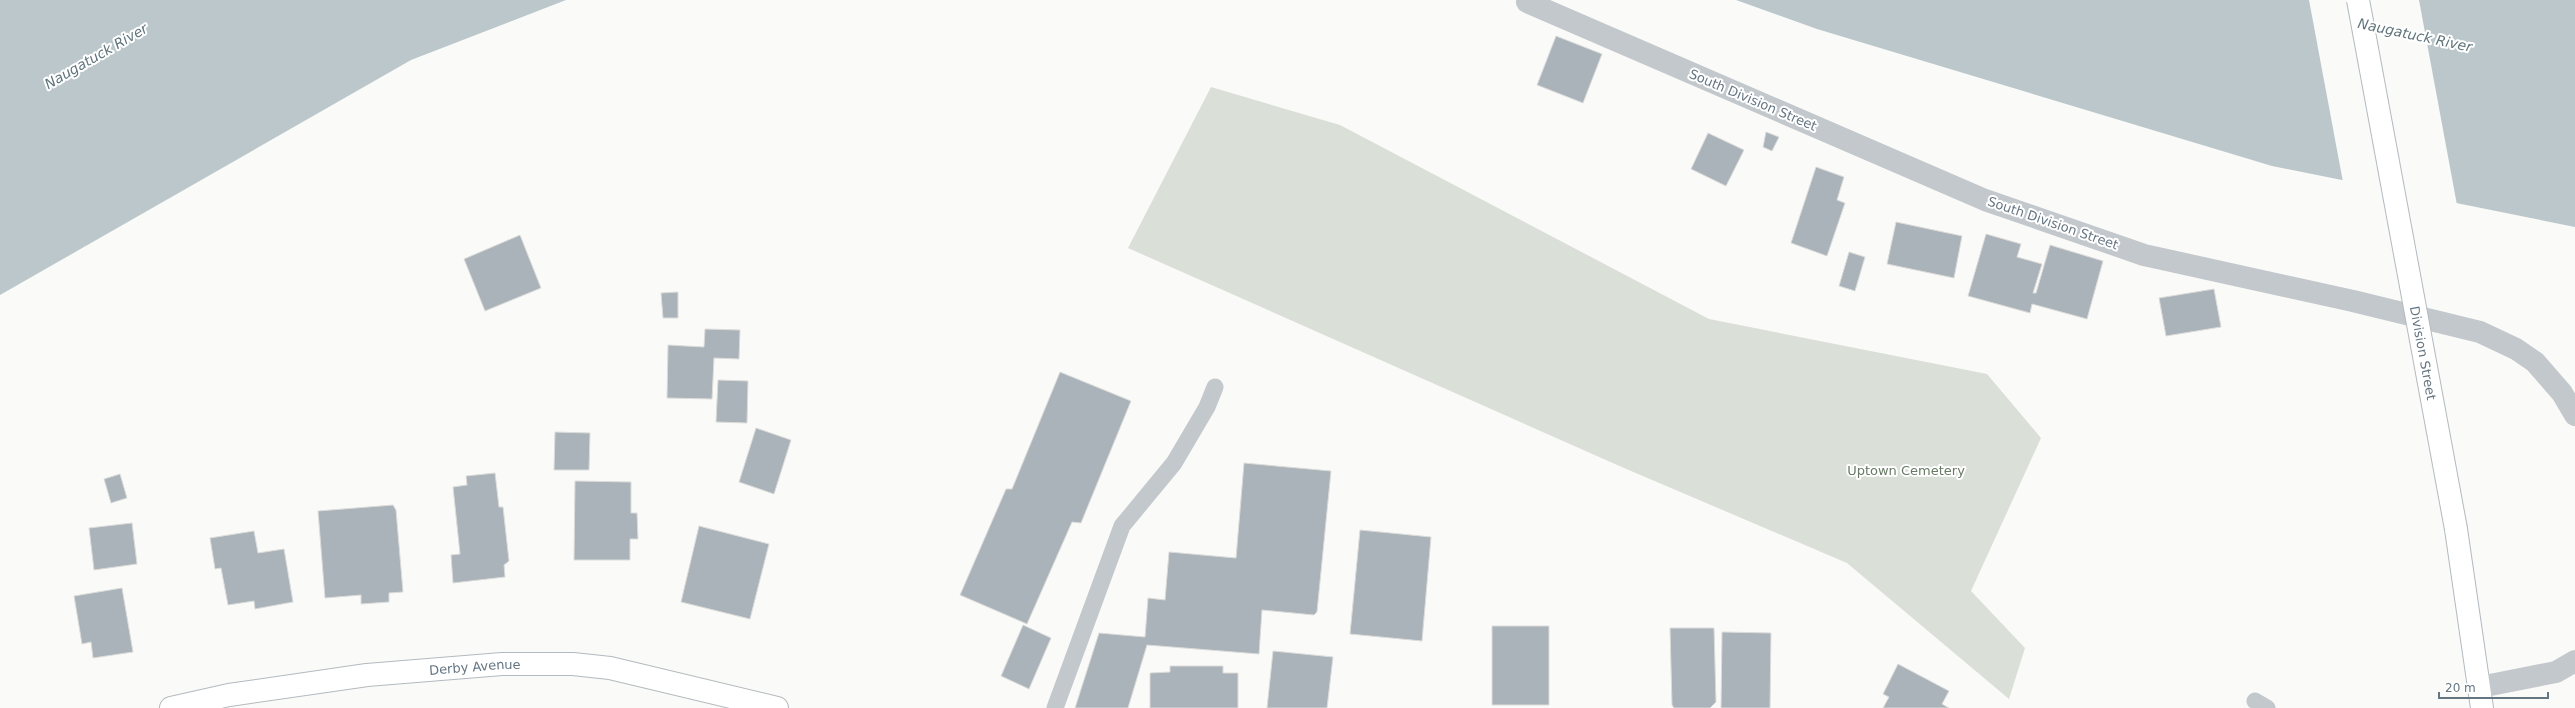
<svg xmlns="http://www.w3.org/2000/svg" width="2575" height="708" viewBox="0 0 2575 708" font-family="'DejaVu Sans',sans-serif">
  <rect width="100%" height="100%" fill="#fafaf8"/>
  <path fill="#dadfd7" d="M1211,87L1340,125L1709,319L1987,374L2041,438L1971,591L2025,648L2009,699L1847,563L1624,468L1128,248Z"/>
  <path fill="#bbc7cb" d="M0,0H566L411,60L0,295Z
    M1736,0H2575V227L2272,166L1817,29Z"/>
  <path fill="#fafaf8" d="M2309,0H2419L2457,205L2343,182Z"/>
  <path fill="#aab3b9" stroke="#dcdcda" d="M1556,36L1602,54L1583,103L1537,85Z
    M1766,132L1779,137L1772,151L1763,147Z
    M1708,133L1744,150L1726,186L1691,169Z
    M1816,167L1844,177L1837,200L1845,203L1827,256L1791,243Z
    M1896,222L1962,236L1954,278L1887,264Z
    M1986,234L2021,244L2017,257L2042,264L2033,293H2036L2050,245L2103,261L2087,319L2032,304L2030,313L1968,296Z
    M520,235L541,288L485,311L464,259Z
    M1849,252L1865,257L1855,291L1839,286Z
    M2214,289L2221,327L2166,336L2159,298Z
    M678,292V318H663L661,293Z
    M705,329L740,330L739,359L714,358L712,399L667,398L668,345L704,347Z
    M1060,372L1131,401L1081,523L1072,522L1027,624L960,595L1006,489H1012Z
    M718,380L748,381L747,423L716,422Z
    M756,428L791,440L774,494L739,482Z
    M555,432L590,433L589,470H554Z
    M1244,463L1331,471L1317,612L1314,615L1262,610L1259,654L1147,645L1128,708H1075L1099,633L1145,637L1148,598L1165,600L1169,552L1236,558Z
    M495,473L499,507H503L509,561L504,565L505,577L453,583L451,555L460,554L453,487L467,485L466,476Z
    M120,474L127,498L111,503L104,479Z
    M575,481L631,482V513H637L638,539H630V560H574Z
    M393,505L396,510L403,592L389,593V602L361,604V595L325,598L318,511Z
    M132,523L137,564L94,570L89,528Z
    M699,526L769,544L750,619L681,602Z
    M1360,530L1431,537L1422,641L1350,634Z
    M254,531L258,553L284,549L293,602L255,609L254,601L228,605L221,568L215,569L210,538Z
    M122,588L133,652L93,658L91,642L82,644L74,596Z
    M1023,625L1051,638L1029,689L1001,676Z
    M1492,626H1549V705H1492Z
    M1670,628H1714L1716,702L1710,708H1674L1672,705Z
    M1722,632L1771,633L1770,708H1721Z
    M1273,651L1333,657L1327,708H1267Z
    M1898,664L1949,691L1942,704L1949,708H1883L1889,697L1883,694Z
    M1170,666H1223V673H1238V708H1150V673L1170,672Z"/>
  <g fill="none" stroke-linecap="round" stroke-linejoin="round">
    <defs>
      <g id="secondary">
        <path d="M2456,529L2482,708"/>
        <path id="s1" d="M171,708L229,695L367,675L502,664H573L610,668L777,708"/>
      </g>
    </defs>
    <use href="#secondary" stroke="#b3babf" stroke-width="24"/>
    <path stroke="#c3c8cc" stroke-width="17" d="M2255,701L2267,708
      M1055,708L1122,526L1174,463L1207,407L1215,387"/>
    <path stroke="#c3c8cc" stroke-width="22" d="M1527,2L1985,200L2144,255L2353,301L2480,332L2516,349L2535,362L2562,393L2575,415
      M2480,687L2556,672L2575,661"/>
    <use href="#secondary" stroke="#fff" stroke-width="22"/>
    <defs>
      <g id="secondary-bridge">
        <path id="s2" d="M2358,0L2456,529"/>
      </g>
    </defs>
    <use href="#secondary-bridge" stroke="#b3babf" stroke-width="24" stroke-linecap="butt"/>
    <use href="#secondary-bridge" stroke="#fff" stroke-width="22"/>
  </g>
  <g text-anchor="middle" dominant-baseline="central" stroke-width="4" stroke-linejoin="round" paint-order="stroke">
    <g font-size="13" fill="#657683" stroke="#fff">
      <text transform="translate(1753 100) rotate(23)">South Division Street</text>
      <text transform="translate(2053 223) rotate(19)">South Division Street</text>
      <text stroke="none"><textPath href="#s2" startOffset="359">Division Street</textPath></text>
      <text stroke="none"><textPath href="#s1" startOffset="307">Derby Avenue</textPath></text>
    </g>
    <g font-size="13" fill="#687a64" stroke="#fff">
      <text x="1906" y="470">Uptown Cemetery</text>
    </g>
    <g font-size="14" font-style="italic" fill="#60757c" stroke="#fff">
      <text transform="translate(2415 35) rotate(12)">Naugatuck River</text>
      <text transform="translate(96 56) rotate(-30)">Naugatuck River</text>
    </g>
  </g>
  <path d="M2439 692v6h109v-6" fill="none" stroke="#657683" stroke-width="2"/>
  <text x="2445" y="692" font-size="12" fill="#657683" stroke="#ffffff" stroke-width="3" paint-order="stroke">20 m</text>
</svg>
